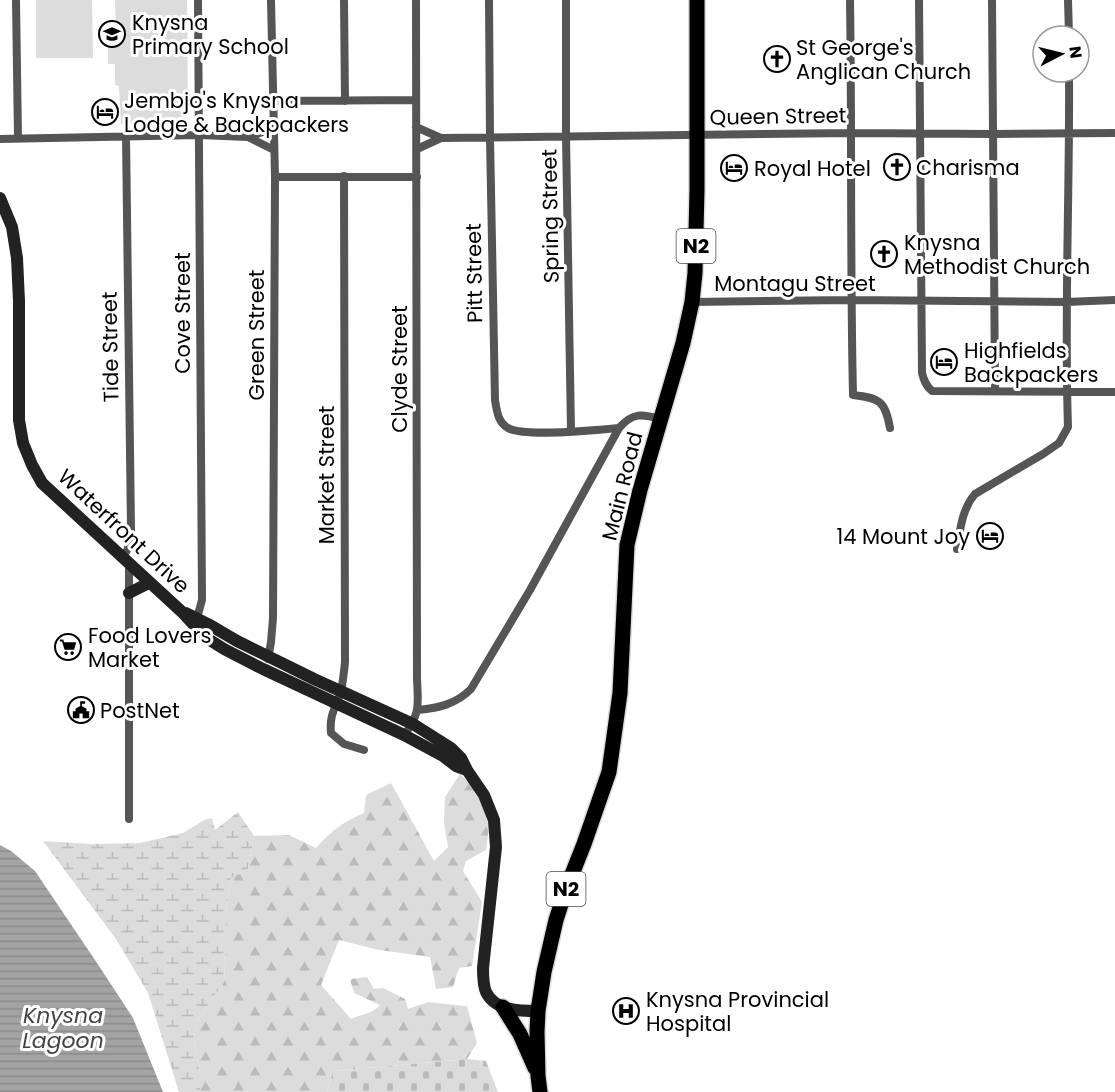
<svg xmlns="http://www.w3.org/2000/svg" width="1115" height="1092" viewBox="0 0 1115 1092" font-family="Poppins,sans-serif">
  <defs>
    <pattern id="forest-firs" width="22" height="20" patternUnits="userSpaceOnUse" patternTransform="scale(1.5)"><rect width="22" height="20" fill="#dcdcdc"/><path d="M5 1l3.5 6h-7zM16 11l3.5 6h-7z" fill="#bbb"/></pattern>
    <pattern id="wetland-marsh" width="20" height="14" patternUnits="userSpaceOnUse" patternTransform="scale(1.5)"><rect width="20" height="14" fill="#dcdcdc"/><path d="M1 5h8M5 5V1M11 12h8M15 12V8" fill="none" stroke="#bbb"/></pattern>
    <pattern id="cemetery-stones" width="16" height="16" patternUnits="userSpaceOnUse" patternTransform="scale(1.5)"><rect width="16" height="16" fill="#dcdcdc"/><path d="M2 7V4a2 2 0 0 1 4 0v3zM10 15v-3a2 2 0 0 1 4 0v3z" fill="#bbb"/></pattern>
    <pattern id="water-rules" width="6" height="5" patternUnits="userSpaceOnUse" patternTransform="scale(1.5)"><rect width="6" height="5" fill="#a3a3a3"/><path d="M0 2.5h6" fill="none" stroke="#8b8b8b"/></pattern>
  </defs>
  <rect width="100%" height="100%" fill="#fff"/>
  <path fill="url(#forest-firs)" d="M460,774L473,786L490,820L486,850L466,861L463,871L482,902L472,966L459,968L453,987L436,989L430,957L379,950L339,940L321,985L351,1019C364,1013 370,1015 380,1005L354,993L350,979L367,977L374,989L383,988L405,999L408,1009L428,1002L445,1004L467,1006L477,1043L467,1059L333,1071L327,1092H200V1074L194,1040L196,1023L224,982L226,947V911L231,878L248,869L254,836L289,835L316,848C331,831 343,822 364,813L366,795L391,783L434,861L448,847L444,823L445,797Z"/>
  <path fill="url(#wetland-marsh)" d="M238,812L254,836L248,869L231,878L226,911V947L224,982L196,1023L194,1040L200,1074V1092H179L148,993L116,939L43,841L92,844L140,843L183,833L206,819L212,818L215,830Z"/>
  <path fill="url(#cemetery-stones)" d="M467,1059L486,1061L498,1092H327L333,1071Z"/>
  <path fill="#dcdcdc" d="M36,0H92L93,58H36Z
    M115,0H187L188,114L182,121L121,124L119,86L115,85V64H108V36L116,35Z"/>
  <path fill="url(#water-rules)" d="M0,845L11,851L35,871L99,966L133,1018L163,1092H0Z"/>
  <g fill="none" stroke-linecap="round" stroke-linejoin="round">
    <defs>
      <path id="highway" d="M503,1007L520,1034L535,1068
        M540,1092L538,1076L537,1032L538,1011L544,972L556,920L565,892L584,844L609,772L620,693L627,545L640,490L683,343L692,302L695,273L697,190V0"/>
    </defs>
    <use href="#highway" stroke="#dbdbdb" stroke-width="18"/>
    <path stroke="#555" stroke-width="8" d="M16,0L18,138
      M344,0L345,101
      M489,0L490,138L495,400C497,412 498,422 508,428C523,437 599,430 619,428
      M566,0V136L571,431
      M850,0C852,132 850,263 853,395C880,398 885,401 890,428
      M919,0L922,373C924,381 926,386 932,391L1115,392
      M992,0L995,390
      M1068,0L1069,36
      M273,101L416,100
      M416,127L441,138L852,133L992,134L1115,133
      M248,137L274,150
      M0,139L199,135L248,137L274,128
      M417,149L441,138
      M344,176L345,662C344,672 343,682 341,691C336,708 329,714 331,733L344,744L364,750
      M275,177H417
      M692,302L851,300L1066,302L1115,300
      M957,549C960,530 962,509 975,494L1043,454L1059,443L1068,427C1064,309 1070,190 1069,72
      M123,556L128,549L131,530L126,136
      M129,562V819
      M194,622L197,618L202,600L198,0
      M268,659L271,642L273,618L275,177L271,0
      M418,710C439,708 456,704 471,689L530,590L619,428C633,412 642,414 661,419
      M404,735C421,713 418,704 417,678L416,0"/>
    <path stroke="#222" stroke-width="12" d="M0,198L12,227L17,258L19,301V420L23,443L32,465L42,483L182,612L205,637L224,649L263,669L404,735L443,756L456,766L467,770
      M129,593L149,583
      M186,613L208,624L237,641L314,679L413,724L451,748L461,758L467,770L484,795L494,820L496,847L483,968C483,976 483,985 486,992C495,1011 520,1011 538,1011"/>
    <use href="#highway" stroke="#000" stroke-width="15"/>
  </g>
  <defs>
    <symbol id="school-ring" viewBox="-11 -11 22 22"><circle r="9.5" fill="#fff" stroke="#000" stroke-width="1.5"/><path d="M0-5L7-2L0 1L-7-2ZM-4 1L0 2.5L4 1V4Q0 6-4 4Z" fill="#000"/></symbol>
    <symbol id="church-ring" viewBox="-11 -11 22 22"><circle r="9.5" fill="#fff" stroke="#000" stroke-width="1.5"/><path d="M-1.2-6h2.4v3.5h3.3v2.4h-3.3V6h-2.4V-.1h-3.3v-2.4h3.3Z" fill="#000"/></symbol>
    <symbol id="hotel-ring" viewBox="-11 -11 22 22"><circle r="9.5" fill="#fff" stroke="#000" stroke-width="1.5"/><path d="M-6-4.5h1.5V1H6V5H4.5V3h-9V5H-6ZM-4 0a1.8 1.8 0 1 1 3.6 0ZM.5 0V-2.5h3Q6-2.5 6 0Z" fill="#000"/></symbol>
    <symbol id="supermarket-ring" viewBox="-11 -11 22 22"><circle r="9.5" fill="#fff" stroke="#000" stroke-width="1.5"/><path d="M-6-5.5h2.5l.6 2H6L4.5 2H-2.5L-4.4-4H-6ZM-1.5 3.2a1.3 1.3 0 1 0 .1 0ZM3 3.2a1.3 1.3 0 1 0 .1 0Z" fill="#000"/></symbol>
    <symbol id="civic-ring" viewBox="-11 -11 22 22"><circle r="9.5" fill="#fff" stroke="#000" stroke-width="1.5"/><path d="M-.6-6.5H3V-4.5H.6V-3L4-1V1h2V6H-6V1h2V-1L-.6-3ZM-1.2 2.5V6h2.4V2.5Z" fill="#000"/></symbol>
    <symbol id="hospital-ring" viewBox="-11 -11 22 22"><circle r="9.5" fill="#fff" stroke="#000" stroke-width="1.5"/><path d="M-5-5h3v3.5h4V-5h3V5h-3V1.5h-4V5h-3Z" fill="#000"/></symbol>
  </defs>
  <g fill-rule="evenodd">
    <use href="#school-ring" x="97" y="19" width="30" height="30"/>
    <use href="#church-ring" x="762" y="44" width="30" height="30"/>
    <use href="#hotel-ring" x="90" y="97" width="30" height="30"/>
    <use href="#church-ring" x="882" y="152" width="30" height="30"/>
    <use href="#hotel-ring" x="719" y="153" width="30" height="30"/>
    <use href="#church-ring" x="869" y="239" width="30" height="30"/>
    <use href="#hotel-ring" x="929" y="347" width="30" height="30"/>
    <use href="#hotel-ring" x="975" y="521" width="30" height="30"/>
    <use href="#supermarket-ring" x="53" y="632" width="30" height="30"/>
    <use href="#civic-ring" x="66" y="695" width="30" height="30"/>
    <use href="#hospital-ring" x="611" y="996" width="30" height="30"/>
  </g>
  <g text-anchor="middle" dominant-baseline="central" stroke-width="6" stroke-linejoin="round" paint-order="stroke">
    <g fill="#fff" stroke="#4c4c4c" stroke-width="1.5">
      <rect x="676.5" y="229" width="39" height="34" rx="4.5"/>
      <rect x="546.5" y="872" width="39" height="34" rx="4.5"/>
    </g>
    <g font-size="20" font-weight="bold" fill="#000">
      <text x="696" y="246">N2</text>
      <text x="566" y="889">N2</text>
    </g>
    <g font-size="21" fill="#000" stroke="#fff" text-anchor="start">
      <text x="132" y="22">Knysna<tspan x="132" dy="24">Primary School</tspan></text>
      <text x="796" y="47">St George's<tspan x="796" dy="24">Anglican Church</tspan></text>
      <text x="124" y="100">Jembjo's Knysna<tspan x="124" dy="24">Lodge &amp; Backpackers</tspan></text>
      <text x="916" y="167">Charisma</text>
      <text x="754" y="168">Royal Hotel</text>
      <text x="904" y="242">Knysna<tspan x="904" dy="24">Methodist Church</tspan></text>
      <text x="964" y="350">Highfields<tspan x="964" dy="24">Backpackers</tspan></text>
      <text x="970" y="536" text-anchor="end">14 Mount Joy</text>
      <text x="88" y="635">Food Lovers<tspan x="88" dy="24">Market</tspan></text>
      <text x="100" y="710">PostNet</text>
      <text x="646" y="999">Knysna Provincial<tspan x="646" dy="24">Hospital</tspan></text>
    </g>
    <g font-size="21" fill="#000" stroke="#fff">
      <text transform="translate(778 116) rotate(-1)">Queen Street</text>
      <text transform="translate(550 216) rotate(-91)">Spring Street</text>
      <text transform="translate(474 273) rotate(-91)">Pitt Street</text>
      <text x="795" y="283">Montagu Street</text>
      <text transform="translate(182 313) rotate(-90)">Cove Street</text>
      <text transform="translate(256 335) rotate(-90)">Green Street</text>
      <text transform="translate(110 347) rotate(-91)">Tide Street</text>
      <text transform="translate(399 369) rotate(-90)">Clyde Street</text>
      <text transform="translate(326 475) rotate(-90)">Market Street</text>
      <text transform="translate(622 486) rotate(-76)">Main Road</text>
      <text transform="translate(124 531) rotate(43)">Waterfront Drive</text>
    </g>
    <g font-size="22" font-style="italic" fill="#444" stroke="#fff">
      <text x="63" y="1015">Knysna<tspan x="63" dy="25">Lagoon</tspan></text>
    </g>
  </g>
  <g transform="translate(1061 54) rotate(83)"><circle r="28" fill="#ffffff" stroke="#999999" stroke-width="1.5"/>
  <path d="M0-4.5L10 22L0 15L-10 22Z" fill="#000000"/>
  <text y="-9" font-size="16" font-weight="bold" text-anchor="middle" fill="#000000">N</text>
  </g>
</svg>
